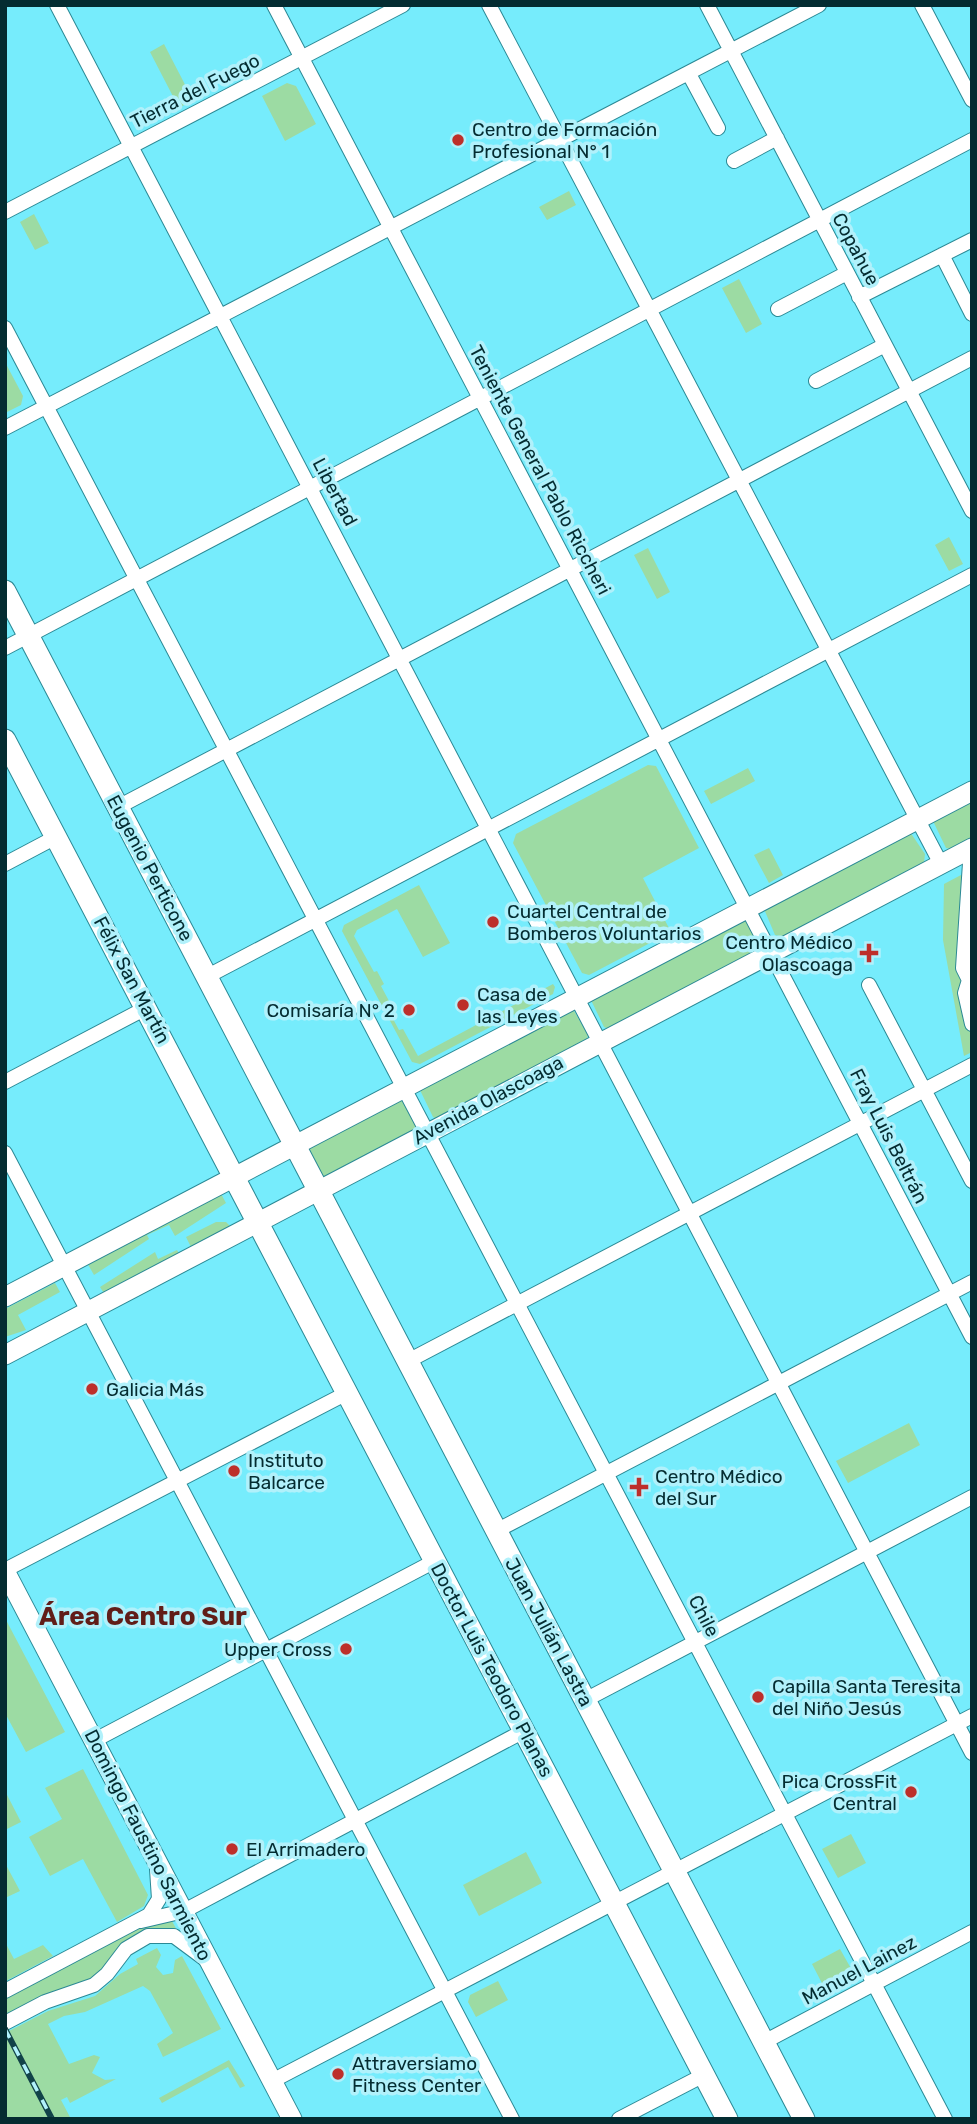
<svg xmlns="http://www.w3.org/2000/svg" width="977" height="2124" viewBox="0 0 977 2124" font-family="Rubik,sans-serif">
  <rect width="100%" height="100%" fill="#76ecfc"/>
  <path fill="#9cdba3" d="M164,44L193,100L179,108L150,52Z
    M287,83L296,86L316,124L285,141L262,96Z
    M569,191L576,205L547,220L539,207Z
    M34,214L49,243L35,250L20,222Z
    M739,279L762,324L746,333L722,288Z
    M5,362L23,396L21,405L5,413Z
    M949,537L963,564L949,571L935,545Z
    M648,548L670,592L657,599L634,555Z
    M648,765L656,766L699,848L643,878L671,932L589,975L582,973L513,843L516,834Z
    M748,768L755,781L711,804L704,791Z
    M972,797V839L951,849L946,848L933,821Z
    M910,832L925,854L924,863L784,937L775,935L764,909Z
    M769,848L783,875L769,883L754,855Z
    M961,875L965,878L958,975L972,999V1052L964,1056L943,940L944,884Z
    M419,885L450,943L423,957L397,909L357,930L354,936L374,972L377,971L384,984L381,986L396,1014L392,1017L399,1030L403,1029L418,1056L553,984L555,987L553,994L420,1064L412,1062L342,931L344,925Z
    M739,918L747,920L760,945L759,951L609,1029L604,1027L590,998Z
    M573,1009L588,1035L587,1040L437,1119L433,1117L419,1088Z
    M402,1098L418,1128L323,1179L307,1146Z
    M219,1190L226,1203L175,1236L169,1225L147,1235L149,1239L94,1275L86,1261Z
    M216,1222H226L232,1228L192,1249L186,1237Z
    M177,1250L180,1255L105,1295L100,1287L155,1252L158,1259Z
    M55,1283L60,1292L18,1315L26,1330L5,1337V1309Z
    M909,1423L920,1445L848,1483L836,1461Z
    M5,1618L65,1732L26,1752L5,1713Z
    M83,1769L148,1895L144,1906L117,1922L83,1859L50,1876L29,1837L62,1819L45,1788Z
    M5,1791L21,1822L5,1830Z
    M851,1834L866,1863L838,1878L822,1849Z
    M526,1852L542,1883L479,1916L463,1885Z
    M5,1863L20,1891L5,1898Z
    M172,1921L179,1934L162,1930L102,1975L5,2020V1994L131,1930Z
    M5,1942L14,1959L43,1945L53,1956L6,1981Z
    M157,1948L161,1955L156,1967L163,1975L173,1973L175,1960L182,1956L221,2029L163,2057L157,2044L173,2033L150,1991L143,1986L85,2012L64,2016L48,2024L69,2064L94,2055L100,2057L92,2073L105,2080L116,2079L70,2103L67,2097L61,2100L71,2119H5V2033L48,2011L95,1996L120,1974L138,1964L136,1959Z
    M840,1949L853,1972L850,1978L826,1991L812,1964Z
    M498,1981L508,2000L476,2017L468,2002L470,1995Z
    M229,2060L245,2086L240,2088L228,2067L162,2103L159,2098Z"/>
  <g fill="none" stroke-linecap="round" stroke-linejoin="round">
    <defs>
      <path id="minor" d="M57,5L972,1753
        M274,5L972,1337
        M489,5L941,864
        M707,5L972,511
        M922,5L972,100
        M689,74L718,128
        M734,161L777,138
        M5,212L403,5
        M942,255L972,314
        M859,297L972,240
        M778,309L847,273
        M5,328L945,2119
        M816,381L885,345
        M5,428L819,5
        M5,648L972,140
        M118,807L972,358
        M5,864L56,837
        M206,977L972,575
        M969,980L963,968L971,848
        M969,980L965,993L972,1024
        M869,985L972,1181
        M5,1082L146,1008
        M5,1153L512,2119
        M408,1361L972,1065
        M496,1531L972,1282
        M5,1570L347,1393
        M585,1700L972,1497
        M95,1740L435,1561
        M141,1921L184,1911L524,1731
        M5,1991L149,1915L159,1899L157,1869
        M5,2023L45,2002L94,1985L107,1974L126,1949L148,1936H174L205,1959
        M764,2042L972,1932
        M272,2081L972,1716
        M619,2119L704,2075"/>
      <path id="major" d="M5,1297L972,791
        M5,1355L972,848
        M5,1571L292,2119"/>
      <path id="highway" d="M5,591L804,2119
        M5,740L727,2119"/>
    </defs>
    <use href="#minor" stroke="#2b8995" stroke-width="16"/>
    <use href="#major" stroke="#2b8995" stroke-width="21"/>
    <use href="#highway" stroke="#2b8995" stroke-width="23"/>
    <use href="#minor" stroke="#fff" stroke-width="14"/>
    <use href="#major" stroke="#fff" stroke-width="19"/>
    <use href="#highway" stroke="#fff" stroke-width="21"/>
    <defs>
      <path id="rail" d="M5,2029L52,2119"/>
    </defs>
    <use href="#rail" stroke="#124349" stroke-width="6"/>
    <use href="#rail" stroke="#b1f1fb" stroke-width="3.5" stroke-dasharray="10" stroke-linecap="butt"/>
  </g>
  <g fill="#bd2f2a" stroke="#b1f1fb" stroke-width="2.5">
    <circle cx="458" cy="140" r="7"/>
    <circle cx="493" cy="922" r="7"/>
    <path d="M865.5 942.5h7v7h7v7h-7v7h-7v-7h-7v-7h7z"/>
    <circle cx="463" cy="1005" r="7"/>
    <circle cx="409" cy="1010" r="7"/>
    <circle cx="92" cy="1389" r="7"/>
    <circle cx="234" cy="1471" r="7"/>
    <path d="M635.5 1476.5h7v7h7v7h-7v7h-7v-7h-7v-7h7z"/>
    <circle cx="346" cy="1649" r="7"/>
    <circle cx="758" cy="1697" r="7"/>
    <circle cx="911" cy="1792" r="7"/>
    <circle cx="232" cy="1849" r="7"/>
    <circle cx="338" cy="2074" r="7"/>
  </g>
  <g text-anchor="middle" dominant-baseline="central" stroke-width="7" stroke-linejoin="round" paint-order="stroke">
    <g font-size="19" fill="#042c31" stroke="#b1f1fb">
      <text transform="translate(195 91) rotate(-27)">Tierra del Fuego</text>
      <text transform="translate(856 249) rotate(62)">Copahue</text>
      <text transform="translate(540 470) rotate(62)">Teniente General Pablo Riccheri</text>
      <text transform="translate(335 492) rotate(62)">Libertad</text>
      <text transform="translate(150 868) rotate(62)">Eugenio Perticone</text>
      <text transform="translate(132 980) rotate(62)">Félix San Martín</text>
      <text transform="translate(488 1100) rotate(-28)">Avenida Olascoaga</text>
      <text transform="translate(889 1136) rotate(63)">Fray Luis Beltrán</text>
      <text transform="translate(704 1616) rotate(62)">Chile</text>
      <text transform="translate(549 1632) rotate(62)">Juan Julián Lastra</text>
      <text transform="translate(492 1670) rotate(62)">Doctor Luis Teodoro Planas</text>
      <text transform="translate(148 1845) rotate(63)">Domingo Faustino Sarmiento</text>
      <text transform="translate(859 1970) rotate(-28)">Manuel Lainez</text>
    </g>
    <g font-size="19" fill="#042c31" stroke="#b1f1fb" text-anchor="start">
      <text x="472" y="129">Centro de Formación<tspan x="472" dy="22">Profesional N° 1</tspan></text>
      <text x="507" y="911">Cuartel Central de<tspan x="507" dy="22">Bomberos Voluntarios</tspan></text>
      <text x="853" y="942" text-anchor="end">Centro Médico<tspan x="853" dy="22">Olascoaga</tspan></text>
      <text x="477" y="994">Casa de<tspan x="477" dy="22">las Leyes</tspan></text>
      <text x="395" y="1010" text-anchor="end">Comisaría N° 2</text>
      <text x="106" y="1389">Galicia Más</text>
      <text x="248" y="1460">Instituto<tspan x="248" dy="22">Balcarce</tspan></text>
      <text x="655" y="1476">Centro Médico<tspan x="655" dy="22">del Sur</tspan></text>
      <text x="332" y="1649" text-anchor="end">Upper Cross</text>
      <text x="772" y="1686">Capilla Santa Teresita<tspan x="772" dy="22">del Niño Jesús</tspan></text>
      <text x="897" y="1781" text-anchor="end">Pica CrossFit<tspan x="897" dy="22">Central</tspan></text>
      <text x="246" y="1849">El Arrimadero</text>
      <text x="352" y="2063">Attraversiamo<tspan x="352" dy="22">Fitness Center</tspan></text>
    </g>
    <g font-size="26" font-weight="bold" fill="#611d18" stroke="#b1f1fb">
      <text x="143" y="1616">Área Centro Sur</text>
    </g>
  </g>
  <rect width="977" height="2124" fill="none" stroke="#042c31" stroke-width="14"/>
</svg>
